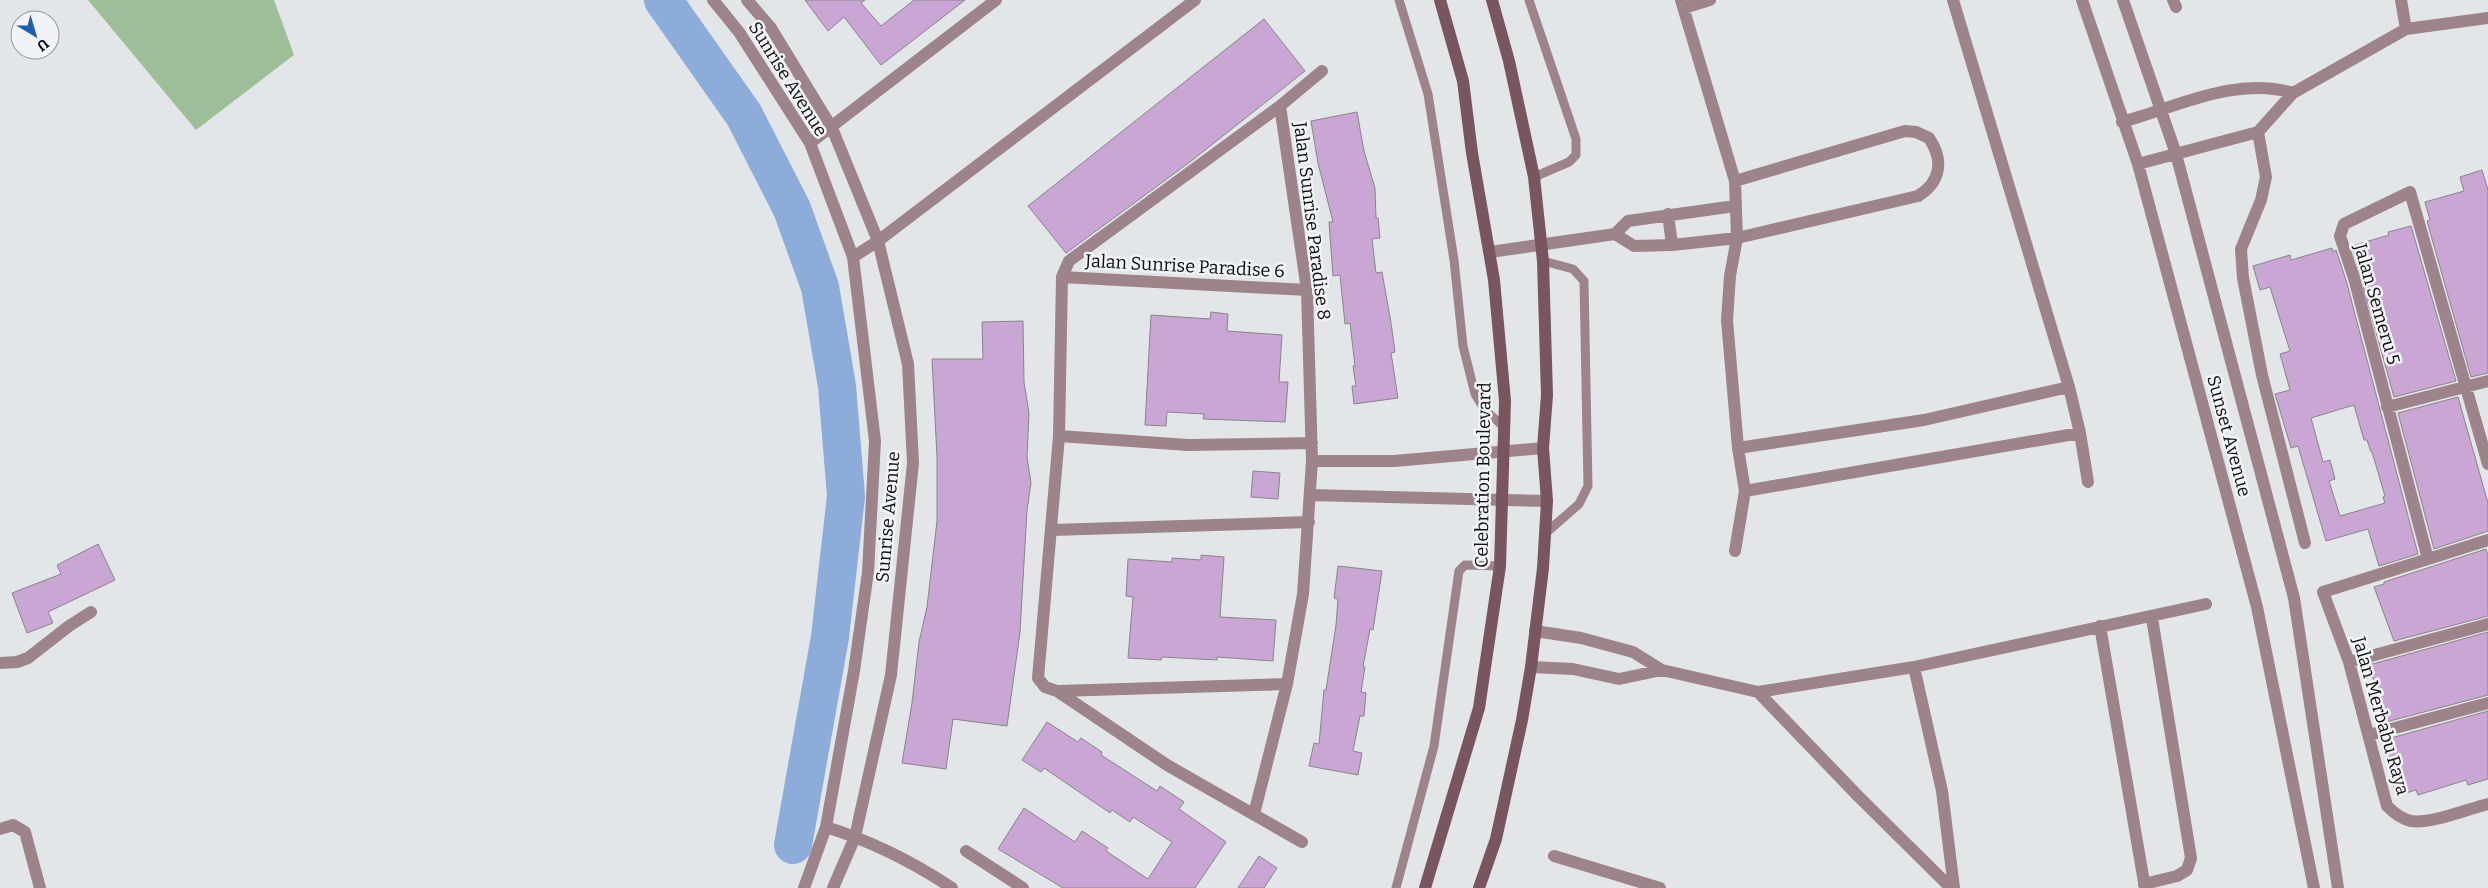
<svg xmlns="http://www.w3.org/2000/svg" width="2488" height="888" viewBox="0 0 2488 888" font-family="Bitter,serif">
  <rect width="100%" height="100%" fill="#e3e6e9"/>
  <path fill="#9cbf99" d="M88,0H274L294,55L196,130Z"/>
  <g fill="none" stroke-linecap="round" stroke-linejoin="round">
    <path stroke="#8cacd9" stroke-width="38" d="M663,0L744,115L792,209L820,287L837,386L846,496L830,637L793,845"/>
  </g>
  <path fill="#c9a6d4" stroke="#878588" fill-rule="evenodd" d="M805,0H865L861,3L881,26L914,0H965L881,65L844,17L828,31Z
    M1264,19L1305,71L1190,162L1066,253L1028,206Z
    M1357,112L1364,151L1375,188L1376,218H1378L1380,238L1372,239L1376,273L1382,272L1391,323L1395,352L1391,353L1398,398L1354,404L1352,386H1356L1353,366H1355L1350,323L1345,324L1340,275L1333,276L1329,222H1333L1318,163L1311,121Z
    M2482,170L2488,190V373L2471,377L2427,221L2430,220L2425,202L2464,191L2460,177Z
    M2411,226L2456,381L2394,397L2352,246L2389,235L2388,232Z
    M2332,248L2333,252L2336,250L2346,280L2418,554L2379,566L2368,529L2326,541L2298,446L2291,448L2275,394L2290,390L2280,354L2290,351L2270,287L2260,290L2253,266L2290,255L2291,260ZM2354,405L2364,440H2367L2371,452H2372L2385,496L2383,497L2385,503L2340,516L2329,481L2335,479L2330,460L2323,462L2311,418Z
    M1211,312L1228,314L1227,331L1282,335L1279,382H1288L1285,422L1203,419L1204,414L1167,412L1166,426L1145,425L1151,315L1210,319Z
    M1023,321L1024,382L1029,413L1027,457L1031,483L1027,510L1020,632L1007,726L953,719L946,769L902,763L912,703L919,642L927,607L937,521V457L932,359H983L982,322Z
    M2458,397L2488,503V531L2434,549L2398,413Z
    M1253,471L1280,473L1278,499L1251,497Z
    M98,544L115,580L48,612L53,623L27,633L12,593L61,574L57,565Z
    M2486,549L2488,556V616L2394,641L2374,587L2384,584V582Z
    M1201,555L1224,557L1220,617L1276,620L1273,661L1217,657V660L1162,657L1161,660L1128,658L1133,597L1126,596L1128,559L1172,562V558L1201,560Z
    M1338,566L1382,571L1373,630L1370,629L1363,667H1365L1361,692L1366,693L1364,716H1360L1353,751L1362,753L1358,775L1309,766L1314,743L1319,744L1324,690H1326L1336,625L1338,599L1334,598Z
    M2488,632V695L2386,722L2369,665Z
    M2488,711V779L2468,785L2466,780L2418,795L2416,790L2396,796L2382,743L2392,740L2391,738Z
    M1047,722L1078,742L1081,738L1102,752L1101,755L1157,791L1160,786L1184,802L1179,809L1226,842L1195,888H1063L998,849L1024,808L1075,842L1082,831L1108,848L1106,851L1148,879L1172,842L1133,817L1130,822L1112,810L1110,813L1044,768L1041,772L1022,760Z
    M1259,856L1277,868L1264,888H1238Z"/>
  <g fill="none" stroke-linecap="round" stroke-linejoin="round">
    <path stroke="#9d838a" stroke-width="9" d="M1399,0L1428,94L1454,260L1463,346L1475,394L1484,409L1505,428
      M1529,0L1576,139V155L1569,162L1534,177
      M1543,261L1573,269L1584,281L1588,486L1579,504L1547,532
      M1396,888L1434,746L1459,571L1465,565L1500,566"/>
    <path stroke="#9d838a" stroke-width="12" d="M713,0L739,32L810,143L853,257L875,441L868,572L854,671L826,827L804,888
      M747,0L771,28L832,128L878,241L908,364L913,463L891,675L855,837L833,888
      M1681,0L1735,181L1737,238L1730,276L1727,320L1738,448L1745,491L1735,551
      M1953,0L2069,387L2080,433L2088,482
      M2082,0L2138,164L2257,607L2314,888
      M2123,0L2176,154L2294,598L2338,888
      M2173,0L2176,7
      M2401,0L2406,29
      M1684,8L1710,0
      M2122,122C2177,107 2235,76 2293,93
      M2258,132L2266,177L2261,200L2241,249L2243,278L2262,375L2305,543
      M810,143L996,0
      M2138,164L2258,132L2293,93L2406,29L2488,18
      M1735,206L1628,221L1615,234L1634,246L1672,245L1737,238L1918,196C1941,182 1944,160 1929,138L1916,132L1905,131L1735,181
      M1668,214L1672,245
      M1490,252L1615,234
      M853,257L878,241L1195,0
      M1062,277L1307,290
      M2387,407L2488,381
      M1059,436L1188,445L1312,443
      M1738,448L1924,420L2069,387
      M1312,461H1394L1543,448
      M2488,464L2410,192L2344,224L2340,236L2354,278L2428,559L2488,540
      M1745,491L2080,433
      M1311,495L1547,501
      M1052,530L1309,522
      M2428,559L2323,592L2349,662L2387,806C2394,813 2401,819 2411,821C2432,824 2467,809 2488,804
      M2100,626L2145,888
      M1535,631L1581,638L1633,652L1662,670L1758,692L1914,667L2206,604
      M2349,662L2488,624
      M0,663L17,662L28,658L69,626L91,612
      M1531,667L1573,669L1619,679L1662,670
      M1914,667L1942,791L1954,888
      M1058,691L1287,684
      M1758,692L1858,796L1951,888
      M2369,735L2488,703
      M1254,814L1287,684L1303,594L1312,461L1307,290L1280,106
      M826,827C871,841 913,862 952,888
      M0,829L13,825L25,832L40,888
      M1302,842L1167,765L1057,691L1045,687L1038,678L1059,436L1062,277L1069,261L1280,106L1322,71
      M966,851L1023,888
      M1554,856L1660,888
      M2144,884L2177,876L2187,870L2191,858L2152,618"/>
    <path stroke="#79555f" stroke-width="12" d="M1425,888L1479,708L1500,566L1505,401L1494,280L1472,153L1463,81L1440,0
      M1479,888L1496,839L1522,720L1531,667L1543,568L1547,501L1543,448L1547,395L1543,261L1534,177L1509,61L1492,0"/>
  </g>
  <g text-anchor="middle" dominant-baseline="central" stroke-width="5" stroke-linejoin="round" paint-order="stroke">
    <g font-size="18" fill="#0b0c0d" stroke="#f1f3f6">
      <text transform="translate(788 79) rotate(58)">Sunrise Avenue</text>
      <text transform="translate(1312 221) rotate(83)">Jalan Sunrise Paradise 8</text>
      <text transform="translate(1185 266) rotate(3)">Jalan Sunrise Paradise 6</text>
      <text transform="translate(2377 304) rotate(74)">Jalan Semeru 5</text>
      <text transform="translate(2229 436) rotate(75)">Sunset Avenue</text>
      <text transform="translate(1483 475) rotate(-89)">Celebration Boulevard</text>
      <text transform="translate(888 517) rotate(-85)">Sunrise Avenue</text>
      <text transform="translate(2381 716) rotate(74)">Jalan Merbabu Raya</text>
    </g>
  </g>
  <g transform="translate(35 35) rotate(142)"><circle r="24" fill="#f1f3f6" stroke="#959799"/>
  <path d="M0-4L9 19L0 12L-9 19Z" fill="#1e5fb0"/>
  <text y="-8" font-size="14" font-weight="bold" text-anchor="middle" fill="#0b0c0d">U</text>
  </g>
</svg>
